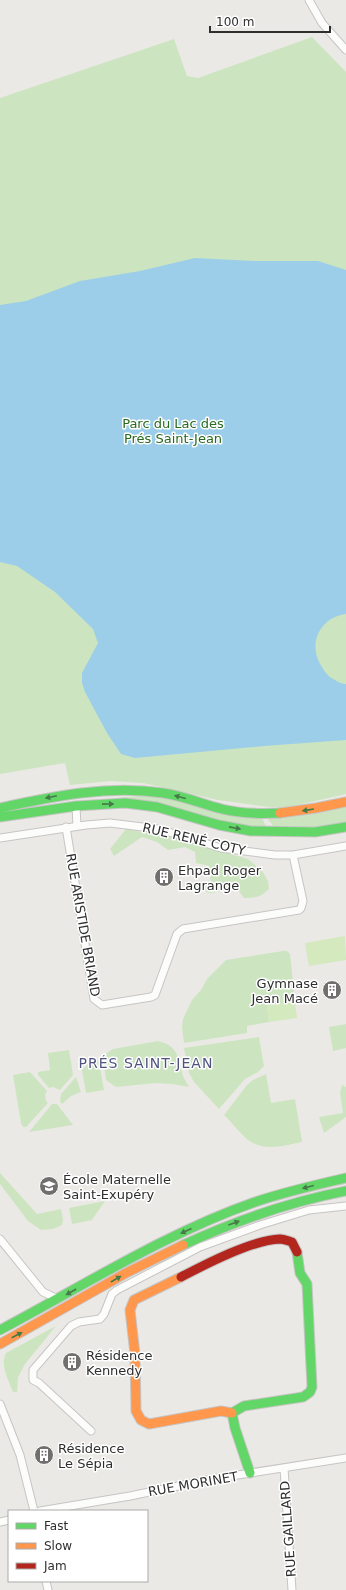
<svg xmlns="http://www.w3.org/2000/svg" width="346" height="1590" viewBox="0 0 346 1590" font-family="'DejaVu Sans',sans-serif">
  <rect width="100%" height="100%" fill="#ebe9e5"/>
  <path fill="#cce5c0" d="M312,37L346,72V794L289,807H269L218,800L143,783L111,781L70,785L65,763L0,774V98L174,39L187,76L198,78Z
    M152,795L261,815L267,829H252L154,803L116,798Z
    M346,806V822L316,827L274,829C272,822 269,822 266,816Z
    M126,829L179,839L248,859L263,872L268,881L269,889C261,897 255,898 244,898L237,889L210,893L191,886L211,883L209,866L196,863L195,852L185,847L168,850L157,842L142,837L114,856L110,849Z
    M283,951H287L290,954L295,1001L267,1006L269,1022L247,1026V1033L184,1043L182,1027L183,1019L192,1000L201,990L207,979L226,960Z
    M346,1024V1048L333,1051L329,1027Z
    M259,1037L264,1066L258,1072L245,1079L219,1109L194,1082L189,1073L184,1048Z
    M158,1041C178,1046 177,1055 182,1072C183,1077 187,1083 189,1087L172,1084L156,1083L116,1087L106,1080L104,1065L105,1054L113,1049Z
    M69,1050L73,1075L60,1090L53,1087L49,1088L38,1075V1072L50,1070L48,1053Z
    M93,1059H97L99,1061L104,1090L86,1093L82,1070Z
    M30,1072L47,1091L45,1095L46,1101L48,1103L26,1127H23L21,1123L13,1075Z
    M266,1074L271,1103L295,1099L302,1142C287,1145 268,1151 253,1143C244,1139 232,1122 224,1115L247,1085L253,1080Z
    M76,1077L81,1092L71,1096L62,1104L60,1101L61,1094Z
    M342,1085L346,1087V1117L324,1133L319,1117L343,1113L340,1093Z
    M52,1104H57L73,1125L29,1132Z
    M0,1173L37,1214L61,1209L63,1219L62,1225L53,1229L41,1230L28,1221L0,1184Z
    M105,1201L92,1220L72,1224L69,1208Z
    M56,1326L25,1364L18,1377L17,1392H13C8,1379 0,1365 6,1353Z"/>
  <path fill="#d4e9bd" d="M345,936L346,960L309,966L305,943Z
    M295,1001L297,1018L269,1022L267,1006Z"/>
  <path fill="#9ccee9" d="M195,258L254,261H318L346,270V614C321,617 308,642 320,664C325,672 327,676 335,680C338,682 342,684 346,684V740L264,746L135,758L121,754L107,733L85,692L82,683V673L98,643L93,629L55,592L17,566L0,562V305L26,301L80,281L140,271Z"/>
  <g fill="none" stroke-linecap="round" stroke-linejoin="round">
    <defs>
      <path id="street" d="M309,0L322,23L346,50
        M76,806L77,826
        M66,827L94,999L102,1005L151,997L155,995L177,934L183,929L299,910L301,908L303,901L293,855
        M0,838L86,825L110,823L159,829L221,848L275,855H293L346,846
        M0,1239L43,1292L58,1299
        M0,1404L20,1455L34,1511
        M91,1431L39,1383L33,1380V1370L71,1326L79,1322L100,1319L104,1314L112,1294L117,1290L200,1247L260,1225L309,1210L346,1206
        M284,1468L292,1590
        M40,1511L130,1496L212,1479L346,1458
        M0,1522L9,1520
        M46,1581L48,1590"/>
      <path id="fast" d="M0,808C54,796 108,785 163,793C184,796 202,804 222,809C241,814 261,814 280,813
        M0,817L76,806L125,803L157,807L219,825L251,831L315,832L346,827
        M183,1245C235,1221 289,1202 346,1191
        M0,1330C83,1286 166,1233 255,1202C285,1192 315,1185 346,1178
        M250,1473L235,1428L232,1413L244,1406L303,1397L310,1392L312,1387L307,1284L300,1273L297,1252"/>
      <path id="slow" d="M280,813L316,808L346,802
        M181,1277L134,1300L130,1310L135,1354L136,1411L141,1420L149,1424L221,1411L232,1413
        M0,1344L126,1273L183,1245"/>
      <path id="jam" d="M181,1277C206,1264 252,1240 280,1239C284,1239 288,1241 292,1242L297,1252"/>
    </defs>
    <use href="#street" stroke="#c6c5c4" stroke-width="9"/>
    <use href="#fast" stroke="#c6c5c4" stroke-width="11"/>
    <use href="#slow" stroke="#c6c5c4" stroke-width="11"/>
    <use href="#jam" stroke="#c6c5c4" stroke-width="11"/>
    <use href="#street" stroke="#fcfcfb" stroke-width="7"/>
    <use href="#fast" stroke="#63d668" stroke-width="9"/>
    <use href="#slow" stroke="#ff974d" stroke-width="9"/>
    <use href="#jam" stroke="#b3261e" stroke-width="9"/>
  </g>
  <defs><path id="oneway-solid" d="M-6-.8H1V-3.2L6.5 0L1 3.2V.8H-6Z"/></defs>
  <g fill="#467a48">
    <use href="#oneway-solid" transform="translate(51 797) rotate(168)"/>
    <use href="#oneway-solid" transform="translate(180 797) rotate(-165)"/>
    <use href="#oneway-solid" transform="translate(108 804) rotate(-1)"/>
    <use href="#oneway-solid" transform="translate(308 810) rotate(171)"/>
    <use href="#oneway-solid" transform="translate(235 828) rotate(11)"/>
    <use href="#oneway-solid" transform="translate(308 1187) rotate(166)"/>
    <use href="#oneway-solid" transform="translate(234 1223) rotate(-20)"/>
    <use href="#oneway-solid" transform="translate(186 1231) rotate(156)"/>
    <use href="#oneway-solid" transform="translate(116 1279) rotate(-30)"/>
    <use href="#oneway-solid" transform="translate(71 1292) rotate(150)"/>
    <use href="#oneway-solid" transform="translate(17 1335) rotate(-28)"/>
  </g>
  <defs>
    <symbol id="building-disc" viewBox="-11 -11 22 22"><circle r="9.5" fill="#706f6e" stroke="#fff"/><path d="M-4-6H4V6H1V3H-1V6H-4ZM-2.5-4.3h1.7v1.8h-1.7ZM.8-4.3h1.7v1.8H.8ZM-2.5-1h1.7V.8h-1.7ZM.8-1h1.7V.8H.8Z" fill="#fff"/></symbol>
    <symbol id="school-disc" viewBox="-11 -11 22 22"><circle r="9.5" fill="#706f6e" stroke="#fff"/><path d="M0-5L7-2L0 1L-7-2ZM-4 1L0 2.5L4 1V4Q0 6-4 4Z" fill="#fff"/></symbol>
  </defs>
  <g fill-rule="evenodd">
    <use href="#building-disc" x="153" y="866" width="22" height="22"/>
    <use href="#building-disc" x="321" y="979" width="22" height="22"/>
    <use href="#school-disc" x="38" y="1175" width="22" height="22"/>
    <use href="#building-disc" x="61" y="1351" width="22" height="22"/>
    <use href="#building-disc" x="33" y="1444" width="22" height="22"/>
  </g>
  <g text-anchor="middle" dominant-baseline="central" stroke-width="3" stroke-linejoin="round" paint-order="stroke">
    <g font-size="13" fill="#286a1e" stroke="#fff">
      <text x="173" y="423">Parc du Lac des<tspan x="173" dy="15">Prés Saint-Jean</tspan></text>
    </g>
    <g font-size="13" fill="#2e2e2e" stroke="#fff">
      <text transform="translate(194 839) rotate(13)">RUE RENÉ COTY</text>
      <text transform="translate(83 925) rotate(80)">RUE ARISTIDE BRIAND</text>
      <text transform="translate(193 1484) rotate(-10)">RUE MORINET</text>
      <text transform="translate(288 1529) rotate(-94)">RUE GAILLARD</text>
    </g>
    <g font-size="13" fill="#2e2e2e" stroke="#fff" text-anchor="start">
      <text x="178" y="870">Ehpad Roger<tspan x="178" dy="15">Lagrange</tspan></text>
      <text x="318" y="983" text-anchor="end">Gymnase<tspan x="318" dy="15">Jean Macé</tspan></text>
      <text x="63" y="1179">École Maternelle<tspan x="63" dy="15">Saint-Exupéry</tspan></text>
      <text x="86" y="1355">Résidence<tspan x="86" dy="15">Kennedy</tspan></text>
      <text x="58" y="1448">Résidence<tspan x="58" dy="15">Le Sépia</tspan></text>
    </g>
    <g font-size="14" letter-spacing="1" fill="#4f537e" stroke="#fff">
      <text x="146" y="1063">PRÉS SAINT-JEAN</text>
    </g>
  </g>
  <rect x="8" y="1510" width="140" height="72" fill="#ffffff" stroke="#ababab"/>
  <rect x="16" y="1523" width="20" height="6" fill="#63d668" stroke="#ababab"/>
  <text x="44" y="1530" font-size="12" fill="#2e2e2e">Fast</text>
  <rect x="16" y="1543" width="20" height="6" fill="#ff974d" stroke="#ababab"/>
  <text x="44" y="1550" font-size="12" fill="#2e2e2e">Slow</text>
  <rect x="16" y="1563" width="20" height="6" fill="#b3261e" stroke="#ababab"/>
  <text x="44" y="1570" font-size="12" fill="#2e2e2e">Jam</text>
  <path d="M210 26v6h120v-6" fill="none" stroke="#2e2e2e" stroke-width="2"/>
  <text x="216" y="26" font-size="12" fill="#2e2e2e" stroke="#ffffff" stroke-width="3" paint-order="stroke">100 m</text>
</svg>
